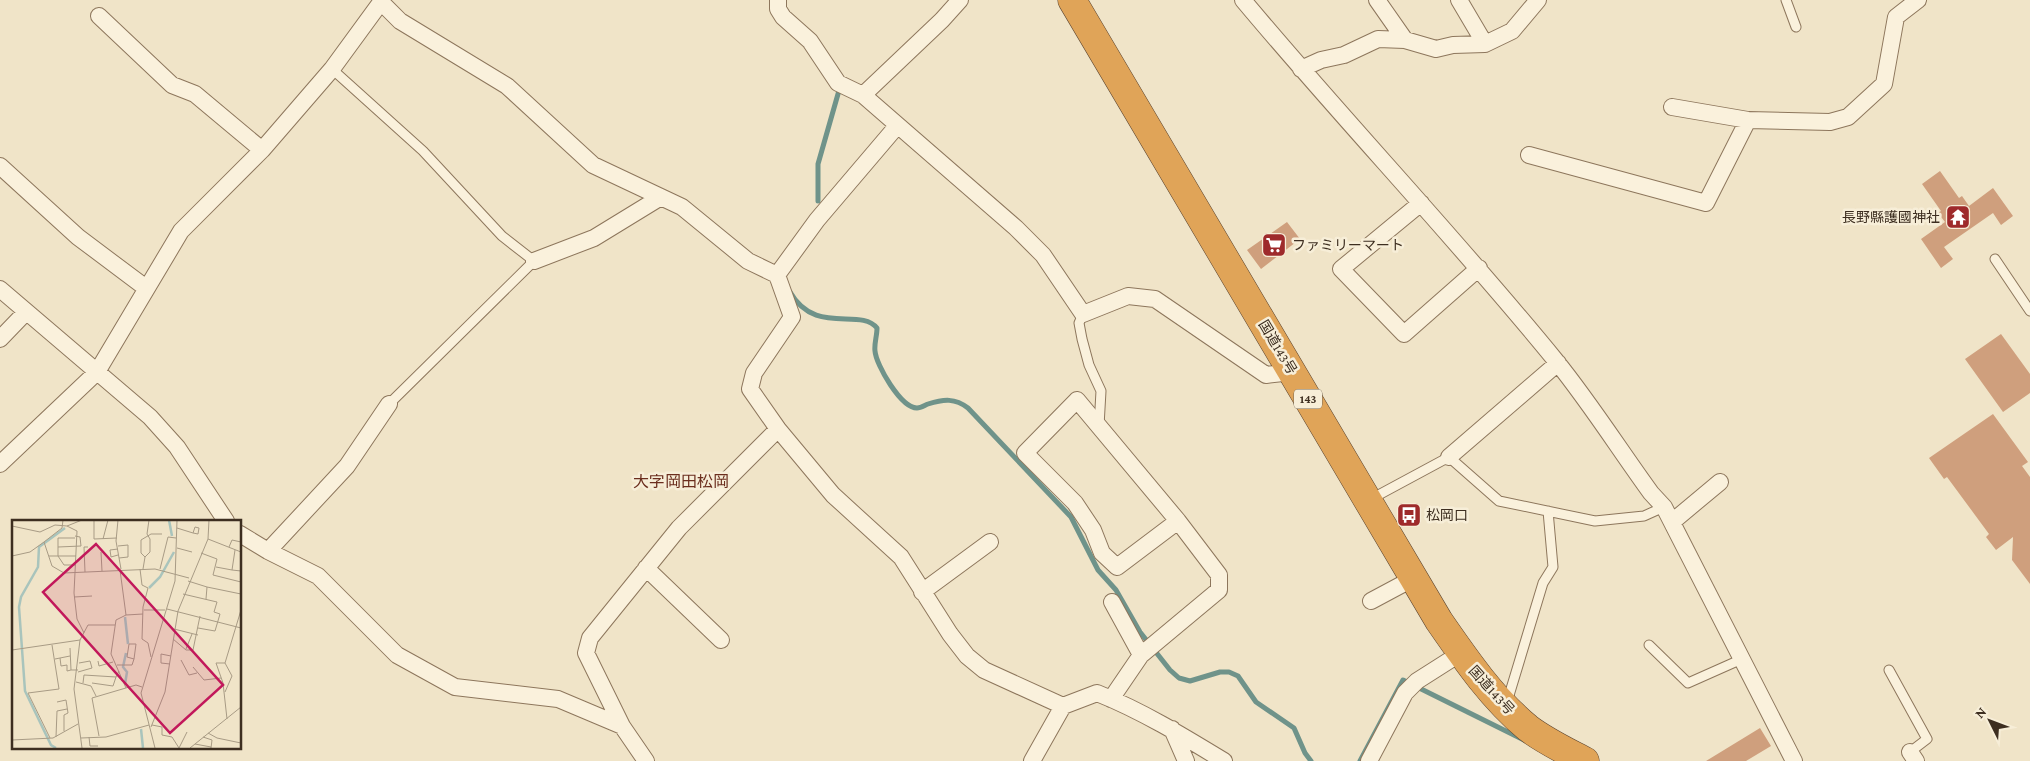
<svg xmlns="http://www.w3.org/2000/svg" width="2030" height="761" viewBox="0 0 2030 761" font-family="'Crimson Pro','Noto Sans JP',serif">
  <rect width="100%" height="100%" fill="#f0e4c8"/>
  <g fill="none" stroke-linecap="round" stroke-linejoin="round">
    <path stroke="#6f938a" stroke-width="5" d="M818,201V164L840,87
      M790,292C815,336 860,307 877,328C877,336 874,344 875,351C876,365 901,408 917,408C921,408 925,405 928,404C944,399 955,398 968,408L1071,517L1098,570L1116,590L1140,632L1170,670L1179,678L1190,681L1220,672H1229L1238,676L1256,702L1294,728L1305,753L1311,761
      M1360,761L1403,680L1524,740"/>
  </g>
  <path fill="#cf9f7d" d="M1940,171L1959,198L1962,196L1969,206L1993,188L2013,216L2001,225L1993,213L1944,247L1953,259L1941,268L1921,239L1945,222L1938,213L1941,211L1922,184Z
    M1287,222L1300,239L1261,269L1247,250Z
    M2001,334L2030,374V393L2003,412L1965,359Z
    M1993,414L2028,462L2022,466L2030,477V584L2012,560L2013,537L1996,550L1986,537L1989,534L1947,477L1944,479L1929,458Z
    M1760,728L1771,746L1746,761H1706Z"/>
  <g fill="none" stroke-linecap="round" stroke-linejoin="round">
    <defs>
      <path id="lane" d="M1786,0L1796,27
        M332,69L423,151L502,236L534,261L389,404
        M1995,259L2030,311
        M1083,314L1079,323L1082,339L1089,365L1101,391L1099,426
        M1371,499L1449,457L1499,501L1595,521L1644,516L1664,507
        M1649,645L1688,683L1742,659
        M1889,670L1927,739L1910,752
        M1507,702L1543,583L1553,567L1548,511"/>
      <path id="street" d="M778,0V9L783,17L810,41L838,83L863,95L1016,228L1043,255L1083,314L1128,296L1155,299L1266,375L1292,372
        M1243,0C1345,122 1455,237 1556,361C1590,403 1619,449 1651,493L1664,507L1794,761
        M1377,0L1405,40
        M1459,0L1485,44
        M381,2L400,21L507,86L593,165L682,207L748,261L777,275L792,317L754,373L750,389L778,429L833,495L901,557L950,634L967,656L984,670L1063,706L1097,693C1142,711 1183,736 1224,761
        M99,16L172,85L195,94L262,150
        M1301,69L1321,60L1344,55L1378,39L1405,40L1436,49L1453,45L1485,44L1512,31L1538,0
        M863,95L942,20L960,0
        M1672,107L1748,120L1830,122L1848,117L1884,84L1896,17L1918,0
        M1529,155L1706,203L1748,120
        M0,166L78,237L146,288
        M1421,203L1341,269L1404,334L1479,268
        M534,261L594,238L661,197
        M777,275L817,220L897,126
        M0,289L150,417L177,447L226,521
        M0,339L26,312
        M1449,457L1558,363
        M0,464L97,372L181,231L262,150L332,69L381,2V0
        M1672,522L1720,482
        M240,534L268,551L318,576L397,655L455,687L558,699L622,726
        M268,551L347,466L389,404
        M646,568L721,640
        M922,592L990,542
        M1371,601L1414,578
        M1112,602L1141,655
        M1111,699L1141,655L1219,590V575L1178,521L1077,400L1025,453L1075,503L1093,530L1102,553L1117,567L1178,521
        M1172,729L1186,761
        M1910,752L1916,761
        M646,761L622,726L586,653L590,638L679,528L778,429
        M1032,761L1063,706
        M1369,761L1405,693L1417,681L1461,653"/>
      <path id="highway" d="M1072,0L1439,621C1466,660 1492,698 1528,728C1545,741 1566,751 1585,761"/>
    </defs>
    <use href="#lane" stroke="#8d765c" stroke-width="11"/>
    <use href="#street" stroke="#8d765c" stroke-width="18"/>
    <use href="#highway" stroke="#5b4430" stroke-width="29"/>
    <use href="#lane" stroke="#faf1dc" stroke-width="9"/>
    <use href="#street" stroke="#faf1dc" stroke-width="16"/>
    <use href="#highway" stroke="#e0a458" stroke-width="28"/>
  </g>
  <defs>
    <symbol id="temple-square" viewBox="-11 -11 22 22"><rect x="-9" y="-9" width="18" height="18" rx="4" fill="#9e2a2b" stroke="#f7eed8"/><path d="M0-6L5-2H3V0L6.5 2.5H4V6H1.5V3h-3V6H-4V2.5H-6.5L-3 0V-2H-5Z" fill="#fff"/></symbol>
    <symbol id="supermarket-square" viewBox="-11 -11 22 22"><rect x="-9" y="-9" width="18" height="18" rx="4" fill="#9e2a2b" stroke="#f7eed8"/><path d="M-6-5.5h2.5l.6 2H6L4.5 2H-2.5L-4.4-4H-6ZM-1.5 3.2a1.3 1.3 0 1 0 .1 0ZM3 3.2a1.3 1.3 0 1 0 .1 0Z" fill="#fff"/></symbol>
    <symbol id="bus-square" viewBox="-11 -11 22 22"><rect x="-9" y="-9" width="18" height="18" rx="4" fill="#9e2a2b" stroke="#f7eed8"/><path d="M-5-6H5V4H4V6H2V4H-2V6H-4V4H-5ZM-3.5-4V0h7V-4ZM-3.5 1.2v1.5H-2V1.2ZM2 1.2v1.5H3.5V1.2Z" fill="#fff"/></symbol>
  </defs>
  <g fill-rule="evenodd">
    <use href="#temple-square" x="1944" y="203" width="28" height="28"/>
    <use href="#supermarket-square" x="1260" y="231" width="28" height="28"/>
    <use href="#bus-square" x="1395" y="501" width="28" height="28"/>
  </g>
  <g text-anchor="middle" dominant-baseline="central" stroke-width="5" stroke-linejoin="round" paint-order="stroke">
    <rect fill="#f7eed8" stroke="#756857" stroke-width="1" x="1294" y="389.5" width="28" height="19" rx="4"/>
    <g font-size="12" font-weight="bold" fill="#3d2e20">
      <text x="1308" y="399">143</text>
    </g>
    <g font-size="14" fill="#3d2e20" stroke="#f7eed8" text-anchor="start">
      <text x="1940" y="217" text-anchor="end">長野縣護國神社</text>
      <text x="1292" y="245">ファミリーマート</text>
      <text x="1426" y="515">松岡口</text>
    </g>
    <g font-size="14" fill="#3d2e20" stroke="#f7eed8">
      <text transform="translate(1278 347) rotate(59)">国道143号</text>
      <text transform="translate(1492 690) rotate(48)">国道143号</text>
    </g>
    <g font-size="16" fill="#6b2e1e" stroke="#f7eed8">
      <text x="681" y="481">大字岡田松岡</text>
    </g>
  </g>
  <g transform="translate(12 520)">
    <rect width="229" height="229" fill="#f0e4c8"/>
    <path fill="none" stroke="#a9c4bc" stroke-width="2.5" d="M157,0L160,16M137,68L148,57L162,32M113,97L116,124M113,164L115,152L111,147L114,133M129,209L131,228M44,228L39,225L13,171L7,87L9,77L26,47L27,27L53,8"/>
    <path fill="none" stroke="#a89b85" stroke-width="1" d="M82,0V19L105,18M106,0L104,21L109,49M0,6L28,12L43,5L55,6L70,0M55,6L65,11L62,73L65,99L72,113M165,8L181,13L186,14L187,8L183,7L181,13M63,18H46V36L52,45H64M91,19L96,0M196,19L229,32M32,22L40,46L52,53L143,49L177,58M106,26L116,25V37L107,38M46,27L69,26L68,17L63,16M217,27L220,20L229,22M165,28L180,32M106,29L98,30L99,37L106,35M223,30L220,50L229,51M89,32L90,51M189,33L205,39L201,55L229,62M0,36L18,32L32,22L50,8L51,0M37,36H64M133,37L138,32V19L135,14L137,0M204,47L220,50M128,49L130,65L136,68L131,87L130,119L136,123L139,137M131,49L133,37L129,33V20L139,14H150M148,49L156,17L164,18M108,50L114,95M73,52L72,27H76M176,61L195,67L194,79M195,67L229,74M171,74L205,82L202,92L208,94L203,111L186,108M62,77L80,76M155,89L229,108M132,90H153M162,109L186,115M161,119L174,130H181L188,96M68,120L62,169L70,228M58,128L59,150H66M174,129L180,114M0,130L68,120L76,105H103M48,138L49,146L55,145V151L59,150M43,139L58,136M169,140L177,155L185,153M86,141L87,146L101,142M158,144L149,143V134L159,136M105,145H120L122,139L124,124H117L115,137L122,139M181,147L192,160L209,158M66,152L80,148L78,141L67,143M64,162L79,166L84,176M71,163L72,155L104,157L107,151M80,163L101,166L104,157M114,168L99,134L104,100L114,95L131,94M213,172L220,156L213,143M45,182L54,180L56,193L52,195V211M215,199L211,163L204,143H213L229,90M140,205L150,207V215L160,217L167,228M139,207L153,172L166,91L196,19L197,0M196,213L205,218L229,223M87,216L80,178L124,165L130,167M44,217L45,191L55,189M77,217L78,226H86M191,217L200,220L199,228M38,218L16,173L47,169L40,125M69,218L94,217L137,205M0,220L41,218L66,204M183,224L199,227M143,228L129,173L163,61L165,0M167,228L175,212M178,228L229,187"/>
    <path fill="#c2185b" fill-opacity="0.15" stroke="#c2185b" stroke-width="2.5" d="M84,24L211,165L158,213L31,72Z"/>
    <rect width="229" height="229" fill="none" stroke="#3d2e20" stroke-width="2.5"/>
  </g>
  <g transform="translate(1990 721) rotate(312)" stroke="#f7eed8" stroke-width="4" paint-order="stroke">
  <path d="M0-4L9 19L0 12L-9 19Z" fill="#3d2e20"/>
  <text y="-8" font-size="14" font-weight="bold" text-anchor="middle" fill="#3d2e20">N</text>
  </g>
</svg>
